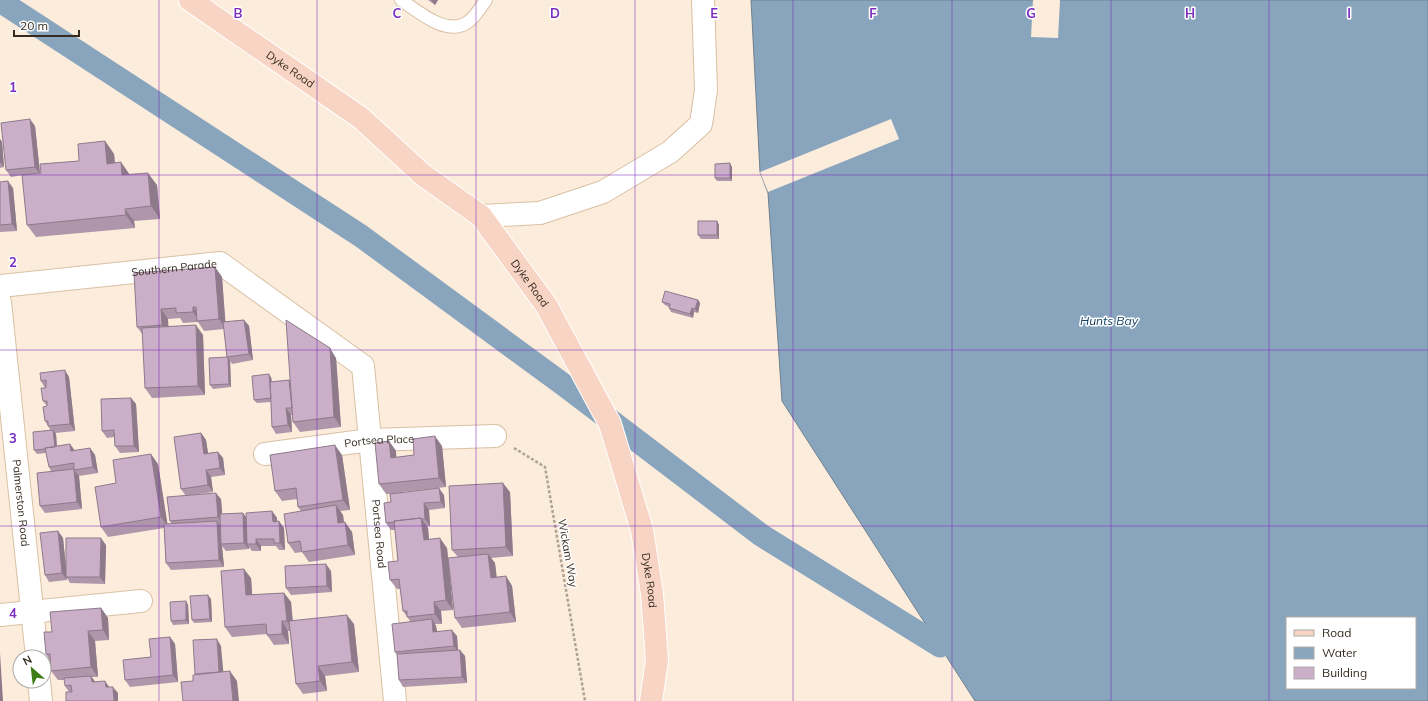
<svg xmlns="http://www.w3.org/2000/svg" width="1428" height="701" viewBox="0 0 1428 701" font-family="Mulish,sans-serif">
  <rect width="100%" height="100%" fill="#fcecdb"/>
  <path fill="#89a5bd" stroke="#70808e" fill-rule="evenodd" d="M751,0H1428V701H975L782,401L768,193L760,172ZM1287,618H1415V688H1287Z"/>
  <path fill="#fcecdb" d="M1033,0H1060L1058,38L1031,37Z
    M891,119L899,139L768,192L760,172Z"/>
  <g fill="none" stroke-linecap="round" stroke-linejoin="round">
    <path stroke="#89a5bd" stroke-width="23" d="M0,1L361,236L564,385L761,535L940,646"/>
    <defs>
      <path id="service" d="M401,0C419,12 447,37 468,22C475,17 481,7 486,0"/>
      <g id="minor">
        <path d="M481,216L540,213L603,192L670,152L701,124L706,90L703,0"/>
        <path id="s1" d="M0,286L220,263L363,366L395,701"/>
        <path id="s2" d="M0,302L37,657"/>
        <path id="s3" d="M265,454L370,440L495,436"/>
        <path d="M0,615L141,601"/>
        <path d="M39,681L41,701"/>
      </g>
      <g id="primary">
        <path id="s4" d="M190,0L361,118L423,175L481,216L546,305L610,424L642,530L652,594L657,660L651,701"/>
      </g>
    </defs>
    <use href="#service" stroke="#d9c0a3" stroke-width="14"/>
    <use href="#minor" stroke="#d9c0a3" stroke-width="24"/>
    <use href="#primary" stroke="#fff" stroke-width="24"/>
    <path stroke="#afa293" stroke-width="2.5" stroke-dasharray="3 2" stroke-linecap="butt" d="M514,448L545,467L585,701"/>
    <use href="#service" stroke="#fff" stroke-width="12"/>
    <use href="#minor" stroke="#fff" stroke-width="22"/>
    <use href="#primary" stroke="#f7d4c4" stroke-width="22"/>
  </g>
  <path fill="#af96ab" d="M428,0H438L435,5Z
    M35,126L40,173L79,161L105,141L114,154L115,163L129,174L157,185L160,219L134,221L135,228L36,237L27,225L23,175L11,177L6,170Z
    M0,139L2,142L4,167L0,168Z
    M732,167V181H717L715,178Z
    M0,182L13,188L17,231L0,232Z
    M717,221L719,225V239H701L698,235Z
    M215,267L222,277L225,322L244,320L249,326L253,360L232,364L230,361L231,387L213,389L210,385L227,357L224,329L204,331L198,322L183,323L180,318L168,319V327L203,335L205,395L152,398L145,388L143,335L137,327Z
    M698,300L700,303L698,313L694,312L693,318L671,312L669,308V307L665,305L662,302Z
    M336,358L341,427L300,432L293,422L292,415H291L292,432L276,434L272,427L271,402L257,403L254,400L271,377L272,382L289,380Z
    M69,377L75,431L55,433L56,434L57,446L70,444L75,451L90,448L95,455L98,473L79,476L82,509L45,513L40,506L51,471L49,467L46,453L37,454L34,450L51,431L45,421L47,406L43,401L46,387L45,388L41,381Z
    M131,398L136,404L139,452L120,453L115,446L114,437L107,438L102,431Z
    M201,433L206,440L208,453L218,452L223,458L225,475L211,477L213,492L191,495L221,499L222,514L243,513L246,518L272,511L277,518V521L284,528L285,550H279L276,546H261V551H252L249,547V549L226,551L222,546L224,567L171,570L166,563L164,528L108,537L101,527L116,483L158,464L167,524H172L170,521L186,496L181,489Z
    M389,441L396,451V457L414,455L442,446L446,487L401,492L444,495L445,508L429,510L430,526H427L428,528L429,540L447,548L453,610L441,611L442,624H435L436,626L437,631L457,636L458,650L465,656L467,683L403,687L399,680L397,655L395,652L410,621L403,611L400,589H397L390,580L398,561L395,530H391L386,523L391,502L390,494H386L379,484Z
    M342,455L350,510L340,511L343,515L344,522L352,532L355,555L309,562L302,552L295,553L288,543L301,511L298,507L297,499L282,501L275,491Z
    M510,492L513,556L491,558L495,563L496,577L506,576L512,586L516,622L462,628L455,618L458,557L452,550Z
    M58,531L63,538L66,567L106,545L105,584L70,583L67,578V580L49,582L45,575Z
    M331,571L332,592L291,595L286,588Z
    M251,578L252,595L284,593L291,602L293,621L354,624L359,672L325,676L327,691L303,694L296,684L290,631H288L289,644L274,645L267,635V634L232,637L225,627Z
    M211,599L212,622L194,623L192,620Z
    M186,601L188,605L189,624L173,625L171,621Z
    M101,608L108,618L109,640L95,641L98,677H92L95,682L109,687L118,693L69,692L65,686V680H58L51,671L50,661L46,654L52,632Z
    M170,637L175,644L178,682L130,687L125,680L151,657Z"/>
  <path fill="#8e7a8b" d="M431,0H438L435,5Z
    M30,119L35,126L40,174L35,167Z
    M0,139L2,142L4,167L0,162Z
    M105,141L114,154L116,176L107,164Z
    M121,162L130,175H122Z
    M730,163L732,167V181L730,178Z
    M148,173L157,185L160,219L151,206Z
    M8,181L13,188L17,231L12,224Z
    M125,209L134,221L135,228L126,215Z
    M717,221L719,225V239L717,235Z
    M215,267L222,277L226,329L219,319Z
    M698,300L700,303L698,313L695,309Z
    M193,307L200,317L199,321L193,312Z
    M692,308L694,312L693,318L690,314Z
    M161,309L168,319L169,335L162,325Z
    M244,320L249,326L253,360L249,354Z
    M196,325L203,335L205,395L198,386Z
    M330,348L336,358L341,427L334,417Z
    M228,358L230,361L231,387L229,384Z
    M65,370L69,377L75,431L70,424Z
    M269,374L271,377L274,401L272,398Z
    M131,398L136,404L139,452L134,446Z
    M286,408L291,415L292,432L288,425Z
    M53,430L56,434L57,452L55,448Z
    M201,433L206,440L209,460L204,454Z
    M435,436L442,446L446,487L439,478Z
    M389,441L396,451L397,467L391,458Z
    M70,444L75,451H71Z
    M335,445L342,455L350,510L343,500Z
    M90,448L95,455L98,473L93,467Z
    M218,452L223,458L225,475L220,468Z
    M151,454L158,464L168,527L161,517Z
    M74,470L79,476L82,509L77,502Z
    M206,470L211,477L213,492L208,485Z
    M503,483L510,492L513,556L506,547Z
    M439,488L444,495L445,508L441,502Z
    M216,493L221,499L223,523L218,517Z
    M424,503L429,510L430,526L425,519Z
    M336,505L343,515L345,533L338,523Z
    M272,511L277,518V528L273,522Z
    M243,513L248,520L247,544L249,547V549L244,543Z
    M421,518L428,528L430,550L424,540Z
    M217,521L221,528V544L222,546L224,567L219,560Z
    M279,521L284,528L285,550L280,543Z
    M345,522L352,532L355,555L348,545Z
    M58,531L63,538L67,577H66L67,580L62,573Z
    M101,538L106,545L105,584L100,577Z
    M440,538L447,548L453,610L446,600Z
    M256,539L261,546V551L256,544Z
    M488,554L495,563L498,587L491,578Z
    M326,564L331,571L332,592L327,586Z
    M244,569L251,578L253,605L246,595Z
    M506,576L512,586L516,622L510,612Z
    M284,593L291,602L293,630L287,621Z
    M208,595L211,599L212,622L210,619Z
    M186,601L188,605L189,624L186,620Z
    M434,602L441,611L442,624L435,614Z
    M101,608L108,618L109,640L103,630Z
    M347,615L354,624L359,672L352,662Z
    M432,619L436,626L438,638L433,632Z
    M282,621L288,631L289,644L282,634Z
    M452,630L457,636L458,653L454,646Z
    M88,631L95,641L98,677L91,667Z
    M170,637L175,644L178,682L173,675Z
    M217,639L221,646L224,679L219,673Z
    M460,650L465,656L467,683L462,677Z
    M0,653L3,701H0Z
    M318,666L325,676L327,691L320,681Z
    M230,671L237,681L239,701H233Z
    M91,676L96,683L92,682Z
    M105,681L110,688L106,687Z
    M113,687L118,693V701H114Z"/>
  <path fill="#cbaec7" stroke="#8e7a8b" d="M30,119L35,167L6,170L1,123Z
    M105,141L107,164L121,162L122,175L148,173L151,206L125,209L126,215L27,225L22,175L41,173L40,164L79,161L78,144Z
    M730,163V178H715V164Z
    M8,181L12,224L0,225V182Z
    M698,221H717V235H698Z
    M215,267L219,319L197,321L196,307H193V312L176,313V308L161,309L162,325L137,327L134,273Z
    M665,291L698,300L695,309L692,308L690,314L669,308L670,304L662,302Z
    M244,320L249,354L227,357L223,322Z
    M286,320L330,348L334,417L293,422Z
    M196,325L198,386L145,388L142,328Z
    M228,357L229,384L210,385L209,358Z
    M65,370L70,424L48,426V421H45L43,407L47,406V401H43L41,388H46V380L41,381L40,373Z
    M269,374L271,398L254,400L252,376Z
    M289,380L292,408H286L288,425L272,427L270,382Z
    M131,398L134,446H115L114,430L102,431L101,399Z
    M53,430L55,447L45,448L46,449L34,450L33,432Z
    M201,433L204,454L218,452L220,468L206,470L208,485L181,489L174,437Z
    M435,436L439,478L379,484L375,443L389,441L391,458L414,455L413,439Z
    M70,444L71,451L90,448L93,467L74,470V463L49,467L45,448Z
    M335,445L343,500L298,507L296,488L275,491L270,455Z
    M151,454L161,517L101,527L95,487L116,483L113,460Z
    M74,469L77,502L40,506L37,473Z
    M503,483L506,547L452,550L449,486Z
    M439,488L441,502L424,503L425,519H422L421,518L394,521L395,522L386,523L384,503L391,502L390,494Z
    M216,493L218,517L170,521L167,497Z
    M336,505L338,523L345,522L348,545L302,552L300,541L288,543L284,514Z
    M272,511L273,522L279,521L280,543H274V539H256V544H247L246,513Z
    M243,513L244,543L221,544L220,514Z
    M421,518L424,540L440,538L446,600L434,602L435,614L407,617V611H403L399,579L390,580L388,562L398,561L394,521Z
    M217,521L219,560L166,563L164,524Z
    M58,531L62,573L45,575L40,533Z
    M66,538H101L100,577H66Z
    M488,554L491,578L506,576L510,612L455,618L448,558Z
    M326,564L327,586L286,588L285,566Z
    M244,569L246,595L284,593L287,621H282V634L267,635L266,624L225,627L221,571Z
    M208,595L210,619L192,620L190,596Z
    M186,601V620L171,621L170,602Z
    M101,608L103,630L88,631L91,667L51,671L50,654H46L44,632H52L50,612Z
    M347,615L352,662L318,666L320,681L296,684L289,621Z
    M432,619L433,632L452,630L454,646L395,652L392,624Z
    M170,637L173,675L125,680L123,660L151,657L149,639Z
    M217,639L219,672L195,674L193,640Z
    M460,650L462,677L399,680L397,654Z
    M230,671L233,701H183L181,682L193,681V675Z
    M91,676L92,682L105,681L106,687H113L114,701H66V692H72L71,685L65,686L64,678Z"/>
  <path fill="none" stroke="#7b2cbf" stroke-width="1" stroke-opacity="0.55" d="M159,0V701M317,0V701M476,0V701M635,0V701M793,0V701M952,0V701M1111,0V701M1269,0V701M0,175H1428M0,350H1428M0,526H1428"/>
  <g text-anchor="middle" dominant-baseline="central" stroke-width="3" stroke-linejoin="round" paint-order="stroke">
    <g font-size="11" fill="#352b20" stroke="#fff">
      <text stroke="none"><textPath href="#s4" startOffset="122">Dyke Road</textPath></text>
      <text stroke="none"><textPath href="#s1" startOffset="175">Southern Parade</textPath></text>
      <text stroke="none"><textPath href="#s4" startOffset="446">Dyke Road</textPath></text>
      <text stroke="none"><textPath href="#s3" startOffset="115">Portsea Place</textPath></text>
      <text stroke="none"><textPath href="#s2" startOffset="202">Palmerston Road</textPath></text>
      <text stroke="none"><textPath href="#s1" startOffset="566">Portsea Road</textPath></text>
      <text transform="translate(568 553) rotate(80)">Wickam Way</text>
      <text stroke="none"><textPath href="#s4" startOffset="770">Dyke Road</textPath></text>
    </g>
    <g font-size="12" font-style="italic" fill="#134163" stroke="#fff">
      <text x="1109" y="320">Hunts Bay</text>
    </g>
  </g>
  <g font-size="13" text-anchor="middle" font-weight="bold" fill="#7b2cbf" stroke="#fff" stroke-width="3" stroke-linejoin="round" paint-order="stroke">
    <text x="238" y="18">B</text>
    <text x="397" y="18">C</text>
    <text x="555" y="18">D</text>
    <text x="714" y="18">E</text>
    <text x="873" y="18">F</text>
    <text x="1031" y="18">G</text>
    <text x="1190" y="18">H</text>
    <text x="1349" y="18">I</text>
    <text x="13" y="92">1</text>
    <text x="13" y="267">2</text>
    <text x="13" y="443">3</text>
    <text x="13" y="618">4</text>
  </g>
  <rect x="1286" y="617" width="130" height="72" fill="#ffffff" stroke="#aeaaa6"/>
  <rect x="1294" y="630" width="20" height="6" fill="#f7d4c4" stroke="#aeaaa6"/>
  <text x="1322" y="637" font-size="12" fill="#352b20">Road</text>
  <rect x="1294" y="647" width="20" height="12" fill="#89a5bd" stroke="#aeaaa6"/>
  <text x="1322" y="657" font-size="12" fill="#352b20">Water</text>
  <rect x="1294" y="667" width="20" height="12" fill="#cbaec7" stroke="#aeaaa6"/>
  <text x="1322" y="677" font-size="12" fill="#352b20">Building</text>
  <g transform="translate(32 669) rotate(332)"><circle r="19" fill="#ffffff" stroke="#aeaaa6"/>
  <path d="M0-3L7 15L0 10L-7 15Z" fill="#3e7c18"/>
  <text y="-6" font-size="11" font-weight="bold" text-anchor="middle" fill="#352b20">N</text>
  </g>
  <path d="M14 30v6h65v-6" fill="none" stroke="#352b20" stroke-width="2"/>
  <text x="20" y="30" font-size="12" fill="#352b20" stroke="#ffffff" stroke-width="3" paint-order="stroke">20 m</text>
</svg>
